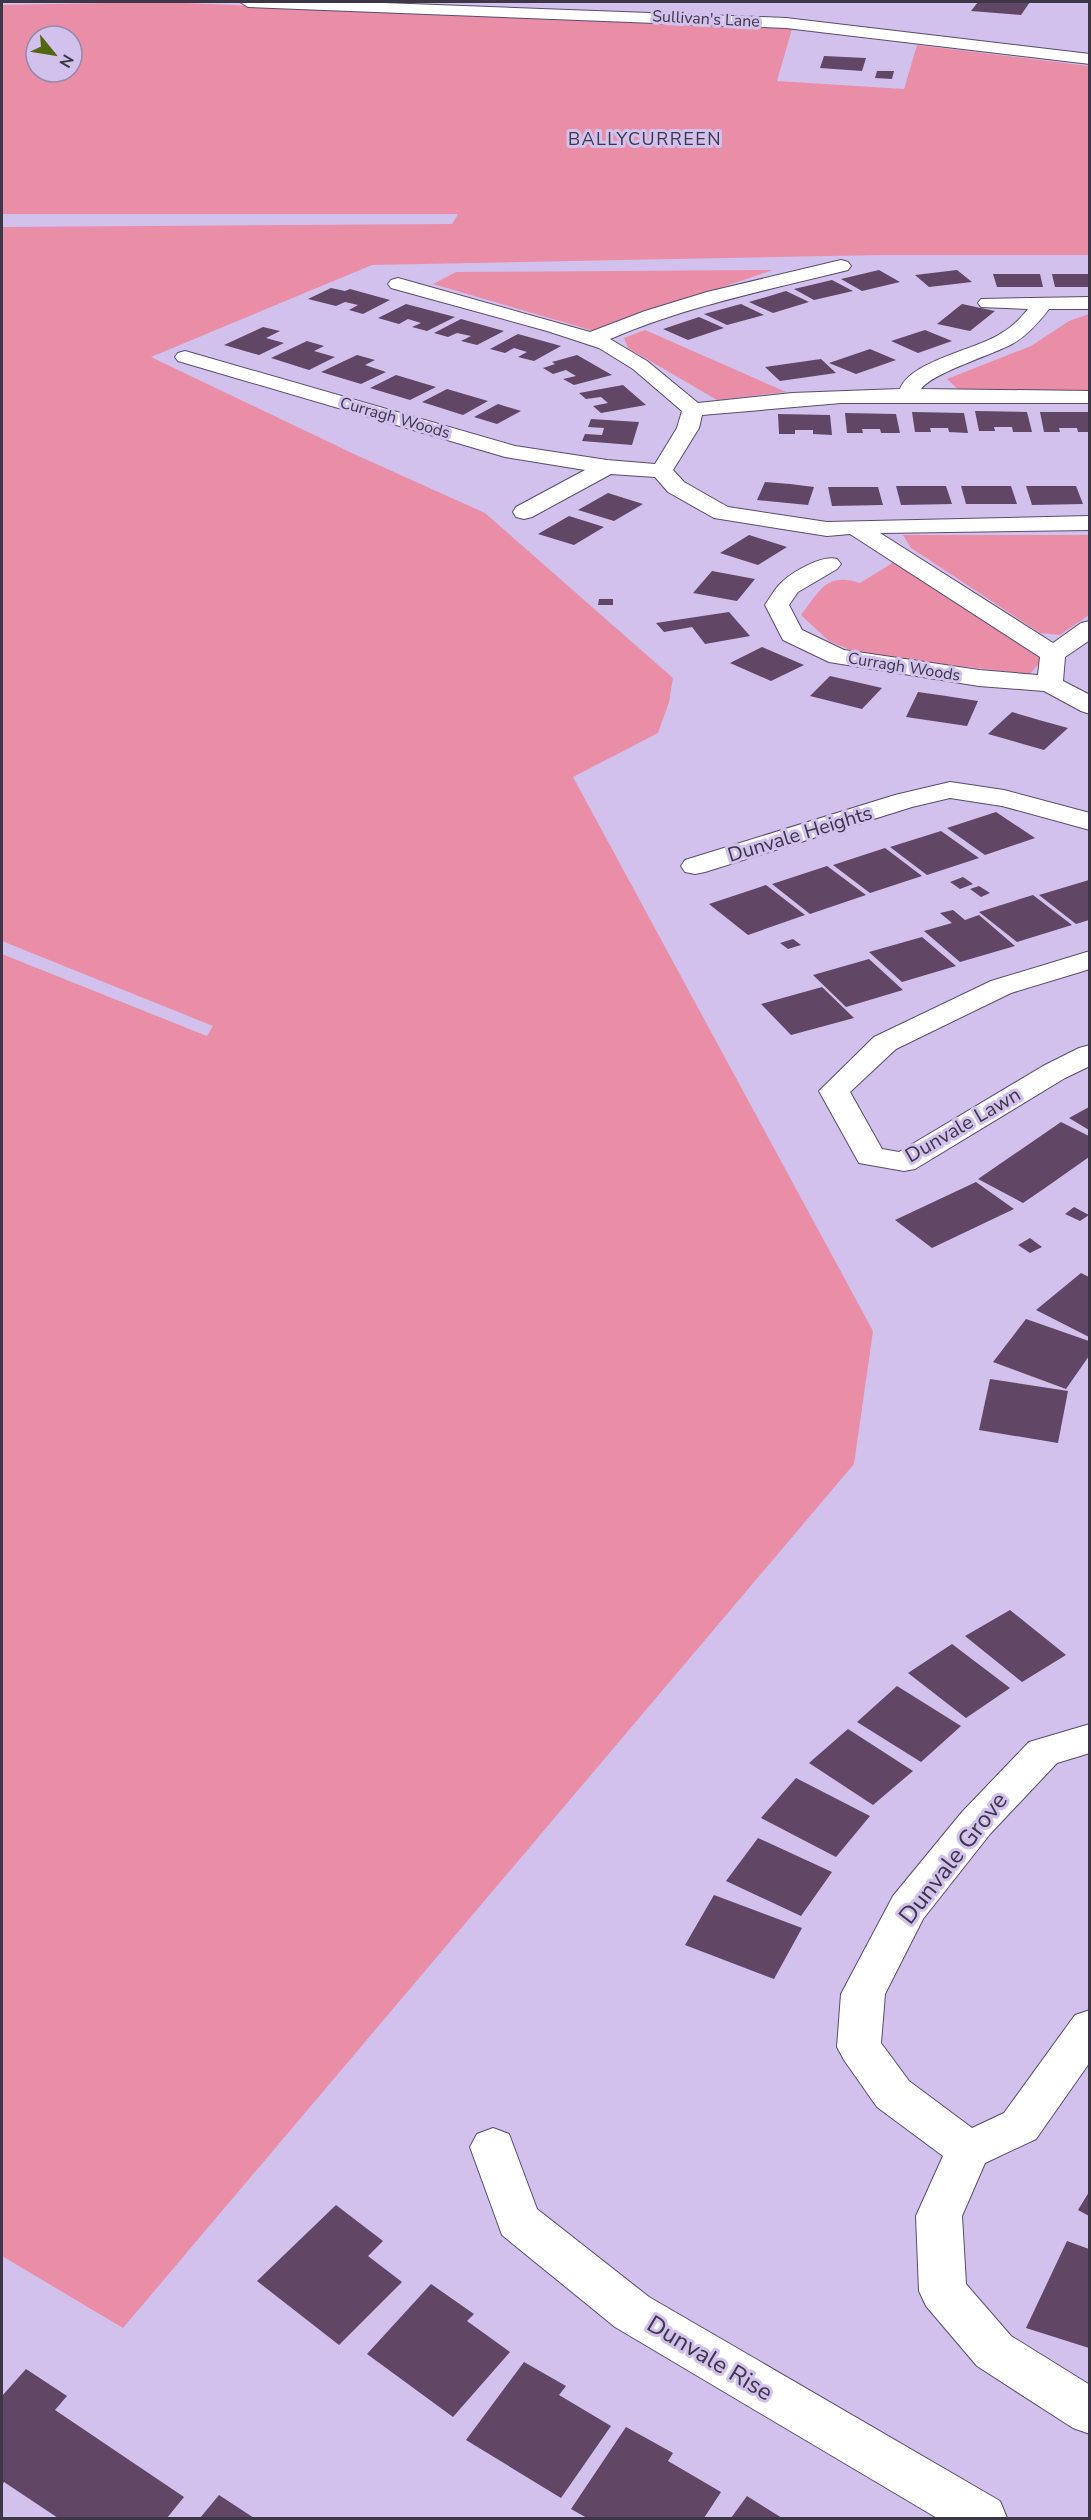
<svg xmlns="http://www.w3.org/2000/svg" width="1091" height="2520" viewBox="0 0 1091 2520" font-family="'Nunito Sans',sans-serif">
  <rect width="100%" height="100%" fill="#d1c1ec"/>
  <path fill="#ea8ea8" fill-rule="evenodd" d="M160,2L792,29L777,81L904,89L917,45L1089,66V255H882L372,265L151,357L354,454L485,513L673,678L669,702L658,733L573,777L873,1331L854,1464L123,2328L2,2256V954L207,1036L213,1026L2,941V227L452,224L458,214H2V5ZM36,36H72V72H36Z
    M773,270L594,331L433,284L456,272Z
    M1089,314V393L960,391L947,379L1031,346L1069,321Z
    M645,330L786,392L717,400L628,348L624,338Z
    M903,535H1089V615L1060,635L1040,633L911,548Z
    M894,562L1043,659L1030,674L863,655L829,641L801,615C820,591 826,572 860,583Z"/>
  <path fill="#624666" d="M978,2H1030L1021,15L971,11Z
    M824,56L866,58L862,71L820,68Z
    M877,71H894L892,79L875,78Z
    M879,270L900,282L862,291L841,279Z
    M957,270L972,282L929,287L915,275Z
    M993,274H1040L1043,287H997Z
    M1052,274H1089V287H1055Z
    M832,280L853,291L814,300L794,289Z
    M331,288L345,291L350,289L390,300L363,314L349,310L358,305L345,302L336,306L308,299Z
    M786,291L809,302L773,313L749,302Z
    M406,304L455,317L427,331L412,327L421,323L408,319L399,324L378,318Z
    M741,304L764,315L727,325L704,314Z
    M962,304L995,311L970,331L937,324Z
    M699,317L724,328L688,340L663,329Z
    M461,319L504,331L477,345L461,341L471,336L457,333L448,337L434,333Z
    M263,327L280,331L266,338L284,343L259,355L224,345Z
    M925,330L952,341L918,353L891,341Z
    M518,334L561,346L534,361L518,357L527,352L514,348L505,353L490,349Z
    M307,341L324,346L314,351L335,357L309,370L271,358Z
    M870,349L896,360L856,374L829,363Z
    M357,355L375,360L365,365L386,372L361,384L321,372Z
    M577,355L612,375L574,385L563,379L576,376L566,370L553,374L543,368L555,364L552,362Z
    M821,359L836,373L780,381L765,367Z
    M396,375L436,387L410,400L370,388Z
    M623,385L646,405L601,413L593,406L608,403L601,397L586,399L579,393Z
    M447,389L488,401L463,415L422,402Z
    M498,404L521,411L497,424L474,417Z
    M975,411L1027,412L1032,432H1013L1012,427H994L995,431H979Z
    M912,412L964,413L968,433L949,432L948,428H930L931,432H915Z
    M1040,412H1089V432H1078L1077,428H1059L1060,432H1044Z
    M845,413L896,414L900,433H881L880,429H862L863,433H847Z
    M778,414L830,415L832,435L813,434V430H795V434H779Z
    M591,419L639,422L632,445L582,441L585,434L602,435L604,428L588,427Z
    M765,482L790,484L814,487L808,505L757,500Z
    M896,486H946L952,504L901,505Z
    M961,486H1011L1017,504H966Z
    M1026,486H1076L1083,504L1032,505Z
    M828,487H878L883,505L832,506Z
    M608,493L643,504L614,521L578,510Z
    M569,516L604,527L574,545L538,534Z
    M749,535L787,547L758,565L720,553Z
    M712,571L755,579L737,601L693,593Z
    M599,599H613V605H598Z
    M729,612L750,636L705,644L692,627L664,632L656,623Z
    M762,647L804,665L771,681L730,663Z
    M830,676L882,688L862,709L810,696Z
    M918,692L946,696L978,701L967,726L906,717Z
    M1012,712L1039,720L1068,728L1044,750L988,734Z
    M996,812L1035,838L985,855L947,828Z
    M941,831L979,858L927,875L890,847Z
    M885,848L922,876L870,893L833,865Z
    M827,866L866,895L810,914L772,884Z
    M963,877L973,884L960,889L950,882Z
    M1089,880V920L1076,924L1039,895Z
    M766,885L805,915L748,935L709,904Z
    M979,886L990,893L981,897L970,889Z
    M1033,895L1072,925L1017,942L979,912Z
    M953,910L965,920L979,915L1015,946L960,962L924,931L952,923L940,913Z
    M922,937L956,966L902,982L869,952Z
    M793,939L801,945L788,949L780,943Z
    M869,959L903,990L846,1007L813,975Z
    M822,987L854,1018L791,1035L761,1004Z
    M1089,1107V1130L1069,1118Z
    M1061,1122L1089,1136V1157L1045,1188L1023,1203L978,1179Z
    M976,1182L1014,1209L932,1248L895,1220Z
    M1074,1207L1089,1215L1080,1221L1065,1214Z
    M1030,1238L1042,1247L1030,1253L1018,1245Z
    M1081,1273L1089,1277V1337L1036,1310Z
    M1026,1319L1089,1341V1356L1066,1389L993,1362Z
    M990,1379L1068,1391L1058,1443L979,1430Z
    M1010,1610L1066,1655L1022,1682L965,1636Z
    M952,1644L1010,1688L966,1718L908,1673Z
    M897,1686L961,1726L921,1762L857,1722Z
    M848,1729L913,1771L873,1805L809,1763Z
    M796,1778L870,1816L836,1857L761,1818Z
    M758,1838L832,1872L801,1916L726,1881Z
    M714,1895L802,1928L774,1979L685,1945Z
    M1089,2192V2216L1078,2210Z
    M336,2205L383,2241L368,2256L402,2282L339,2345L257,2281Z
    M1067,2241L1089,2249V2348L1026,2328Z
    M431,2284L474,2314L467,2321L510,2352L453,2417L367,2354Z
    M524,2362L566,2386L559,2395L611,2426L561,2498L466,2440Z
    M26,2369L67,2396L55,2410L184,2497L167,2518H58L4,2482L2,2485V2396Z
    M626,2427L673,2453L668,2461L721,2492L704,2518H587L571,2509Z
    M219,2495L254,2518H200Z
    M747,2496L782,2518H731Z"/>
  <g fill="none" stroke-linecap="round" stroke-linejoin="round">
    <defs>
      <path id="minor" d="M240,2H357L786,18L1090,54V64L786,28L248,7Z
        M841,260L848,262L851,266L848,270C767,290 687,306 610,339L647,361L698,403L792,393L900,389C911,361 975,350 1000,334C1011,328 1021,318 1028,309L981,307L978,303L981,299L1090,297V309H1049C1039,322 1027,336 1012,344C992,355 932,373 921,389L1090,391V403H841L702,415L699,428L673,470L684,482L728,507L827,522L1090,516V530L880,533L1053,643L1081,623L1090,621V640L1065,657L1063,681L1090,695V714L1081,711L1044,691L979,686L829,662L783,640L765,605C770,598 775,588 782,582C794,571 822,555 837,559L841,564L837,569L798,592L789,605L802,630L844,650L979,670L1038,675L1040,657L850,534L827,536L714,518L668,492L655,477L611,474L532,517L524,519L516,517L513,512L516,507L585,470L505,457L178,361L175,357L178,353L185,351L192,353L515,446L607,460L655,464L677,428L682,411L633,369L599,348L547,331L391,288L388,284L391,280L398,278L590,332L645,311L707,292Z
        M950,782L1004,790L1090,813V830L1002,806L950,798L912,807L705,872L695,874L685,872L681,866L685,860L895,795Z
        M1090,951V969L1011,993L896,1049L850,1092L882,1149L899,1152L1043,1066L1079,1048L1090,1045V1066L1065,1078L915,1169L904,1171L859,1163L819,1091L874,1037L991,981Z
        M1090,1724V1753L1057,1763L990,1834L923,1919L885,1994L881,2043L909,2081L972,2128L1004,2113L1075,2015L1090,2010V2062L1036,2139L985,2163L962,2216L966,2284L1011,2336L1090,2385V2434L1073,2428L977,2366L926,2306L919,2291L916,2216L943,2156L877,2107L844,2060L837,2047L841,1994L893,1896L962,1812L1029,1742Z
        M493,2128L509,2134L537,2209L649,2297L1000,2501L1007,2518H937L615,2327L502,2235L470,2147L477,2134Z"/>
    </defs>
    <use href="#minor" stroke="#594b70" stroke-width="2"/>
    <use href="#minor" fill="#fff" fill-rule="evenodd"/>
  </g>
  <g text-anchor="middle" dominant-baseline="central" stroke-width="6" stroke-linejoin="round" paint-order="stroke">
    <g font-size="16" fill="#3c3647" stroke="#d1c1ec">
      <text transform="translate(706 19) rotate(3)">Sullivan's Lane</text>
      <text transform="translate(395 418) rotate(16)">Curragh Woods</text>
      <text transform="translate(904 667) rotate(9)">Curragh Woods</text>
    </g>
    <g font-size="18" letter-spacing="1.5" fill="#3c3647" stroke="#d1c1ec">
      <text x="645" y="139">BALLYCURREEN</text>
    </g>
    <g font-size="20" fill="#3c3647" stroke="#d1c1ec">
      <text transform="translate(800 834) rotate(-17)">Dunvale Heights</text>
      <text transform="translate(963 1125) rotate(-30)">Dunvale Lawn</text>
    </g>
    <g font-size="24" fill="#3c3647" stroke="#d1c1ec">
      <text transform="translate(953 1858) rotate(-52)">Dunvale Grove</text>
      <text transform="translate(710 2358) rotate(31)">Dunvale Rise</text>
    </g>
  </g>
  <rect width="1091" height="2520" fill="none" stroke="#3c3647" stroke-width="6"/>
  <g transform="translate(54 54) rotate(120)"><circle r="28" fill="#d1c1ec" stroke="#9589aa" stroke-width="1.5"/>
  <path d="M0-4.5L10 22L0 15L-10 22Z" fill="#536610"/>
  <text y="-9" font-size="16" font-weight="bold" text-anchor="middle" fill="#3c3647">N</text>
  </g>
</svg>
